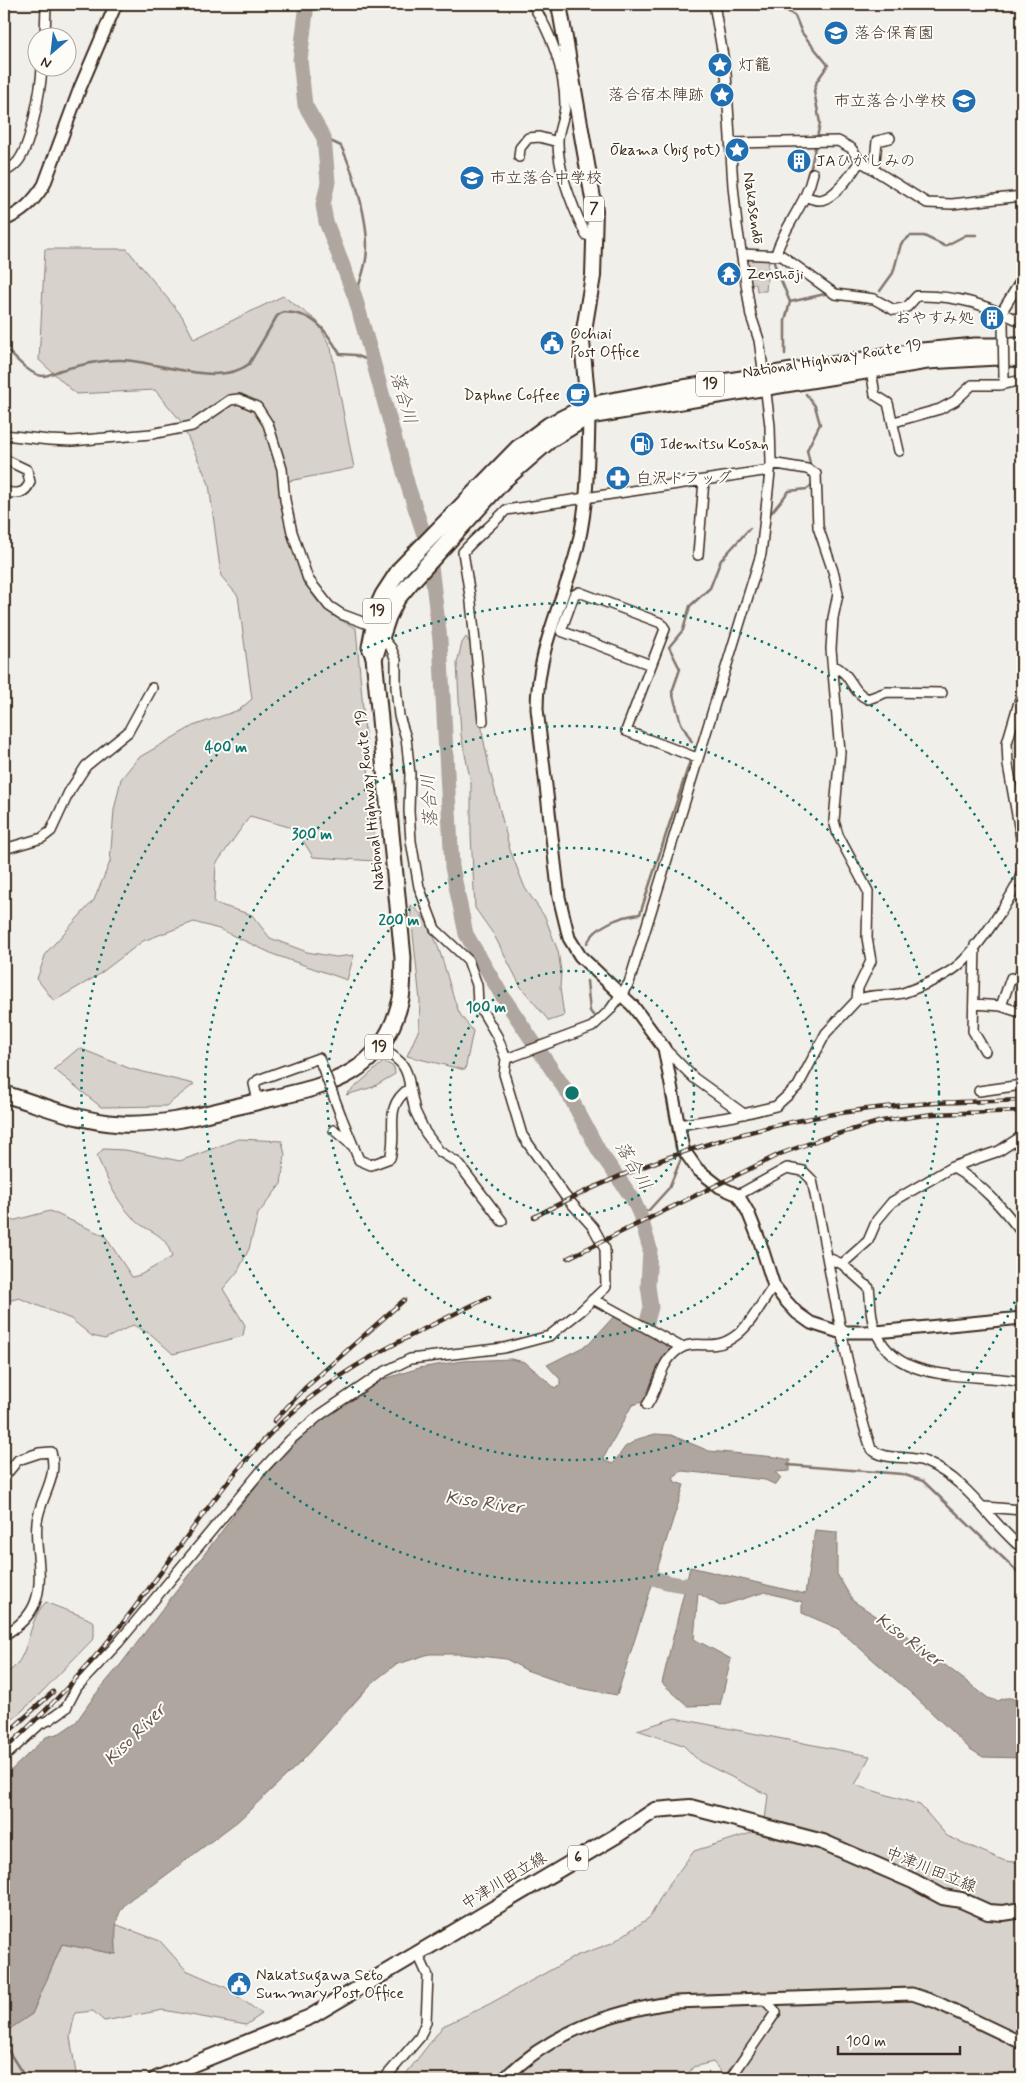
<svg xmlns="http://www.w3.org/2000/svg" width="1026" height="2083" viewBox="0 0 1026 2083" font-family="Mynerve,'Klee One',sans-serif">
  <rect width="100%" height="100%" fill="#f1efea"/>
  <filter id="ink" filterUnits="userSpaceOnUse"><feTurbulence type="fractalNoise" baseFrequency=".02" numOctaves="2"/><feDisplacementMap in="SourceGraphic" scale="10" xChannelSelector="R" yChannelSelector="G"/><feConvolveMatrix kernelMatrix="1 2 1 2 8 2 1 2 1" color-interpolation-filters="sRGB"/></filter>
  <g filter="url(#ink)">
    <path fill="#d7d2cc" stroke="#897e75" d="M45,249H127L182,316L194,339L283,296L317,321L331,348L354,468L279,483C283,517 296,580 321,605C331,616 344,622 356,628L376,859L375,861L313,857L296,829L250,816L216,864L214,903L252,915L270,938L307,952L336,957L354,955L347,980L275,955L219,929L194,922L143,941L97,976L54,1001L37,979L46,953L94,900L110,862L114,810L121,779L138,758L193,726L239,710L252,699L238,596L221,576L209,484L180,420L155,390L76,394L39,360Z
      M747,257H769L766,291H757L756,284H750Z
      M466,637L473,648L483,737L490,771L510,850L525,888L545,917L558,951L561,971L560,988L564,1016L549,1021L521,987L494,935L475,908L471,835V783L461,735L457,663L462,643Z
      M410,905C439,922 446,983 459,1012C462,1019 469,1025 473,1031L465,1070L407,1056L419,1029L420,1001Z
      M79,1048L131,1069L194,1084L166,1106L101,1107L54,1069Z
      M385,1062L394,1067L395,1074L373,1087L346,1095L382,1063Z
      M238,1139L282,1141L285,1155L281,1184L258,1214L249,1249L238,1271L223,1289L245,1325L243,1336L173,1354L152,1335L133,1325L105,1339L92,1336L71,1319L19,1298L4,1302V1223L50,1211L105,1236L132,1277L140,1275L172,1257C164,1229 149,1235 132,1217C114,1197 108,1181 97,1156L103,1149L125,1150L180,1161Z
      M46,1602C62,1610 79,1613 94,1622V1638L33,1701L4,1727V1674C32,1662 25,1622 46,1602Z
      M675,1718L870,1756L855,1785L920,1805L947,1836L1005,1861L1022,1863V2079H727L713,2062L693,2067L685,2079H402L443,2026L484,2007L576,1956L612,1943L650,1917L664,1891L694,1851L764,1829L768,1795L699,1761L683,1745L637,1730Z
      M115,1924L160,1941L186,1970L225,1987L262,2014L246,2025L163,2010L104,2021L93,2011L75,2013L70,2037L77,2079H4V2041L7,2029L32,2014L62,1944L116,1954Z"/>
    <path fill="#aea69f" stroke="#80746b" d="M615,1315L675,1347L645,1401L632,1405L604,1457L605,1461L613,1464L625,1447L638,1439L655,1434L671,1435L709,1451L776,1457L790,1460V1471L775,1472L781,1478L776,1485L765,1480L682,1471L673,1477L675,1482L684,1485L617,1695L574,1687L526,1670L506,1659L462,1654H429L395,1665L372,1683L303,1760L238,1821L149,1888C114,1905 115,1919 116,1954L62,1944L32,2014L4,2033V1777L46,1737L60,1733L76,1722L95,1695L121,1664L262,1478L318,1421L381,1380L419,1368L462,1361L511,1359L525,1362L555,1388L560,1385V1379L547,1365L589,1344Z
      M815,1530L837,1532V1574L853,1601L907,1636L988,1698L998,1701C1010,1695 1013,1698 1022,1705V1758L983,1757L970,1749L912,1694L837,1628L802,1613V1602L765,1592L720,1606L698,1593L694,1639L731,1659L720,1705L688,1706L662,1683L690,1567L805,1594Z"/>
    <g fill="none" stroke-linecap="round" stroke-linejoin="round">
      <path stroke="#80746b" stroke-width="2.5" d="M777,4L795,16L802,33L828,65L817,81L814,91L820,123L811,167
        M324,138L341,146C355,175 371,227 366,259C364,272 359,285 355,297
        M775,258L774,263L790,302L785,321V354
        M880,291L893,273L901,244L910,236H924L945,246L966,235H976
        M790,302L825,294
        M4,347C14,356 29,375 43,376C49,376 55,372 61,370C79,365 103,359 122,360C157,361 219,388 249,364L277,316L283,312C315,313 325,329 340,354L355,355L373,362
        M806,394L815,406L820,424L807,450L811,468
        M772,512L789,491L807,489L812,485V481
        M692,742L681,723L672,692L680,669L669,647L683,630L690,606L710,588L721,560L750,528
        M587,943C596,925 621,916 640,914L690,761
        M587,981L590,1011L593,1015
        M640,1215L649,1210L669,1188L681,1159L676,1148L666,1095
        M788,1465L902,1474L923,1481L1022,1576
        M4,2044L26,2079"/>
      <path stroke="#aea69f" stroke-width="15" d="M307,4L300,60L305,105L324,138L328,182L323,205L326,222L355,297L408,486L429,550L440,640L452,867L466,934L501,994L569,1095L599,1151L633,1199L640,1215L650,1249L648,1286L651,1307L645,1329L637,1340
        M636,1571C660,1581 679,1588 705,1584"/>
      <defs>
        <path id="minor" d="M532,4C551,32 565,71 565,105C565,118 557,130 558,143C558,171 574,210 586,235L595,237
          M45,38L46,4
          M731,143L838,141L851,148L860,161L927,203L952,204L1022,196
          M519,157L520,148L528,138L539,137L558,142
          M874,170L877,141L890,138
          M4,172C10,169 15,166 19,160C31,144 41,88 42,68
          M807,197C810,198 815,200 819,200C834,200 853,172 860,161
          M743,254L782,256L835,294L874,299L894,310L907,307L917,296C958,295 985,305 1022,322
          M776,254C785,224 806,205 813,173
          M1003,318L1004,308L1022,279
          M871,370L875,395L888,403L899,451
          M894,422L940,409L955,401L972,385H1000L1022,380
          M4,435L49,440L72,441L151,434L192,426L230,400L239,399L257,407L268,424L282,469L285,500L292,532L308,579L329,606L341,614L373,626L391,648L396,660V687L399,716L406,738L410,774L409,811L411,841L419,887L435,929L468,960L477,985L478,1004L497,1036L506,1059
          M4,459L27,470L30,482C25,495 16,494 4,492
          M771,463L807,469L816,474L818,527L834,574L838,594L833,618L831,649L840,752L834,821L838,835L868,891L867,938L871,961L858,988L857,1000
          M698,555L704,480L770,470
          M651,665L561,631L574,595L579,592L661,623L665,629L626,731L697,758
          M833,665C853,675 850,691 868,699L887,692L942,693
          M1022,692L1007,743L1008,765L1022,843
          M483,721L471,602L463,552C476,537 492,525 506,510L704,480
          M4,849L42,838L51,831L69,792L86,766L128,732L152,688
          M975,945L973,1031L985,1051
          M974,1004L1001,1006L1022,1013
          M1001,1006L1011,978L1019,980L1022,967
          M664,1048L694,1078L744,1114
          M410,1088L415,1111L425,1132L439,1151L458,1163L502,1221
          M979,1091L1022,1085
          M258,1101L254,1084L258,1080L319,1058L322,1066
          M341,1116L359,1160L371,1165L390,1158C399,1130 381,1108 410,1088C407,1063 399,1060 380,1047
          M679,1125L735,1116L776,1106L798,1086L826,1033L857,1000C871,993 888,997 903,993C920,987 947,976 961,963C976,949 1018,891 1022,871
          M334,1130L354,1147
          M952,1167C982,1184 1002,1207 1022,1233
          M738,1195L787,1168L803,1171L812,1180C831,1270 843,1362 871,1449C887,1462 908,1454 926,1462C968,1481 985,1515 1017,1544
          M828,1258L842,1264L869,1288C871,1300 870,1314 874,1326C893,1388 974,1371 1022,1382
          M842,1264L868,1241L877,1220L892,1202L952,1167L999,1151L1022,1136
          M593,1299L681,1347
          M647,1405C658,1390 659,1367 673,1354C691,1336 708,1351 727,1341C750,1330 759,1305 774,1286
          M4,1477L18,1460L39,1453L51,1452C59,1478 40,1497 37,1522C34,1548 45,1577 35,1603C29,1618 18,1627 4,1635
          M985,1507L1022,1510
          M4,1757L40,1724L49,1720L66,1708L77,1687L118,1643L262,1470L290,1440L320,1415L382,1373L410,1359L504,1348L549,1336L582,1310L606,1287L605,1249L593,1227L565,1196L522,1135L504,1074L506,1059L592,1027L610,1010L629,983L761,554L771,463L770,426L764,376L759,340L751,316L737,225L733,186L726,73L714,4
          M384,2079L420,2037L426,2022L428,1976L418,1954
          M730,2079L776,2012L763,1998"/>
        <path id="tertiary" d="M4,220C22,213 33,202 44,185L80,88L116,4
          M589,416C588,463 588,512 575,557C559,610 537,653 537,709L559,897L569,938L580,956L633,1006L664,1048L683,1149L697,1169L720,1187L738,1195L748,1212L760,1242L774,1286L785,1300L797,1313L811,1323L839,1332H876L1022,1318
          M504,2079C551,2032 610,2012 675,2002L912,1994L936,2002L1022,2043"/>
        <path id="primary" d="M559,4L595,210L593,276L582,342L589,416
          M156,2079L310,2017L616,1836L655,1810L690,1807L823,1842L913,1881L943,1897L961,1900L988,1912L1003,1913L1022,1910"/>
        <path id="trunk" d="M375,656L388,617L397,599L412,581L504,480L551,439L589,416L927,361L997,357L1022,359
          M4,1094C42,1105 81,1122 121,1124C164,1126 206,1114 247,1104C315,1087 379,1084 400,1003C404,989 402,972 403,958L374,657L370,647L378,606L383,595L400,569L518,448L549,425L589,405L670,390L922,351L975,346H1022"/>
      </defs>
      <use href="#minor" stroke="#3b2a1e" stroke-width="12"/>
      <use href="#tertiary" stroke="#3b2a1e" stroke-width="15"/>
      <use href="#primary" stroke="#3b2a1e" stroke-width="18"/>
      <use href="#trunk" stroke="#3b2a1e" stroke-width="19"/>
      <use href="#minor" stroke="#fdfcf7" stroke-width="9"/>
      <use href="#tertiary" stroke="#fdfcf7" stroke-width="11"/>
      <use href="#primary" stroke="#fdfcf7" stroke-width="14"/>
      <use href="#trunk" stroke="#fdfcf7" stroke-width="15"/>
      <defs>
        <path id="rail" d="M534,1217C648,1156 776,1116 905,1105C944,1101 983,1102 1022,1100
          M568,1258L780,1154L824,1138L882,1121L933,1114L1022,1111
          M274,1421L305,1388L404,1300
          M4,1736L53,1692
          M4,1750C50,1708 94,1661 132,1611C181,1548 224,1477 282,1422C342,1365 416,1333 489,1297"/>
      </defs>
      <use href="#rail" stroke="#3b2a1e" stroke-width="4.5"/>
      <use href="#rail" stroke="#fdfcf7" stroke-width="2.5" stroke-dasharray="8" stroke-linecap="butt"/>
      <defs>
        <path id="minor-bridge" d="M1003,323L1004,378
          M322,1066L341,1116"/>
      </defs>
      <use href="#minor-bridge" stroke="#3b2a1e" stroke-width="12" stroke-linecap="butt"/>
      <use href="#minor-bridge" stroke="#fdfcf7" stroke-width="9"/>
    </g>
  </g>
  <g fill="none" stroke="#0f766e" stroke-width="2.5" stroke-dasharray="2.5 5">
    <circle cx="572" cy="1093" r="122"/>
    <circle cx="572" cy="1093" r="245"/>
    <circle cx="572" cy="1093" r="367"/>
    <path d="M1021 1288A490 490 0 1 1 1021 898"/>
  </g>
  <defs>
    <symbol id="school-disc" viewBox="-11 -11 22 22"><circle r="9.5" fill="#1f6fb2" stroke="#fdfcf7"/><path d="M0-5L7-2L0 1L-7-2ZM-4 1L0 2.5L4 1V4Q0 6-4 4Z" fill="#fff"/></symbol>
    <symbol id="sight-disc" viewBox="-11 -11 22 22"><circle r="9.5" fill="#1f6fb2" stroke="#fdfcf7"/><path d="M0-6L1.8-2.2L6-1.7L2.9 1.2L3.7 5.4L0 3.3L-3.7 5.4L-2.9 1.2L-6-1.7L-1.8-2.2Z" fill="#fff"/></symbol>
    <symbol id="building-disc" viewBox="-11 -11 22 22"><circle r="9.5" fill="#1f6fb2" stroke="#fdfcf7"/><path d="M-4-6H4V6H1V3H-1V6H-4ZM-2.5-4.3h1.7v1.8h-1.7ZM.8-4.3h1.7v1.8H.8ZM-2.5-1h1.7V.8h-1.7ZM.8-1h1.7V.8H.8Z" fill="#fff"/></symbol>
    <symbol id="temple-disc" viewBox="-11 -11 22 22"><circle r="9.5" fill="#1f6fb2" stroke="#fdfcf7"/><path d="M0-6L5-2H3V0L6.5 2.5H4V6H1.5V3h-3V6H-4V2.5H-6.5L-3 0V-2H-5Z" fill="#fff"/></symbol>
    <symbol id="civic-disc" viewBox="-11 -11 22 22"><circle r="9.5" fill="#1f6fb2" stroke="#fdfcf7"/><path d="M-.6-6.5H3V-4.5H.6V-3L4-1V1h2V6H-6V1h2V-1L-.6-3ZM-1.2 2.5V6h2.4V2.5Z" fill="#fff"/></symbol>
    <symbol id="cafe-disc" viewBox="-11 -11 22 22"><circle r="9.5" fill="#1f6fb2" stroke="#fdfcf7"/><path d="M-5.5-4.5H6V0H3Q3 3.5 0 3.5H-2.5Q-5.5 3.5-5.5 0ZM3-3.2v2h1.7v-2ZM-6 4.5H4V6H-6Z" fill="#fff"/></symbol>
    <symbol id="fuel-disc" viewBox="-11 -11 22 22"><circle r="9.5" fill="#1f6fb2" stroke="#fdfcf7"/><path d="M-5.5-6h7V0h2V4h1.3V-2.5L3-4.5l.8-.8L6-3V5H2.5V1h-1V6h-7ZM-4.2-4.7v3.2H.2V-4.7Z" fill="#fff"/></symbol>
    <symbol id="pharmacy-disc" viewBox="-11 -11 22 22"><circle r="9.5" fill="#1f6fb2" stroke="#fdfcf7"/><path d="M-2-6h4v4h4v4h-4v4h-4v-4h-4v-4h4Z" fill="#fff"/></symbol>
  </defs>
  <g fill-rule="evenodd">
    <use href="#school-disc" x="822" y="19" width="28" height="28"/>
    <use href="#sight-disc" x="706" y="51" width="28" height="28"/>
    <use href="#sight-disc" x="708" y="81" width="28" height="28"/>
    <use href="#school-disc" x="950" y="87" width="28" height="28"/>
    <use href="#sight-disc" x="723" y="136" width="28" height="28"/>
    <use href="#building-disc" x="785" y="147" width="28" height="28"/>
    <use href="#school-disc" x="458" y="164" width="28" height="28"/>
    <use href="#temple-disc" x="715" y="260" width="28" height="28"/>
    <use href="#building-disc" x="978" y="304" width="28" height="28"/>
    <use href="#civic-disc" x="538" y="329" width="28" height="28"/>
    <use href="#cafe-disc" x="564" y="381" width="28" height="28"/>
    <use href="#fuel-disc" x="628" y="430" width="28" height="28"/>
    <use href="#pharmacy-disc" x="604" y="464" width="28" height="28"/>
    <use href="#civic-disc" x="225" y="1970" width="28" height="28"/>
  </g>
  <g text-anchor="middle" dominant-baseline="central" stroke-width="4" stroke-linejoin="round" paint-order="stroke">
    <g fill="#fdfcf7" stroke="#75695f" stroke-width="1">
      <rect x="584" y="196.5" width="20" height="25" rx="4"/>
      <rect x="696" y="371.5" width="28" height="25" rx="4"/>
      <rect x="363" y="598.5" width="28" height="25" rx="4"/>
      <rect x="365" y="1034.5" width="28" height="25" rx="4"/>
      <rect x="568" y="1845.5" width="20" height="25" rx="4"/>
    </g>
    <g font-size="15" font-weight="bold" fill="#3b2a1e">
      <text x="594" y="209">7</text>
      <text x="710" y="384">19</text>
      <text x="377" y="611">19</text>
      <text x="379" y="1047">19</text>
      <text x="578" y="1858">6</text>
    </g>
    <g font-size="16" fill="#3b2a1e" stroke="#fdfcf7" text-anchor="start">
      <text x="854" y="33">落合保育園</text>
      <text x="738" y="65">灯籠</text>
      <text x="704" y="95" text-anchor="end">落合宿本陣跡</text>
      <text x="946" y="101" text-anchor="end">市立落合小学校</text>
      <text x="720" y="150" text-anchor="end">Ōkama (big pot)</text>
      <text x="816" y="161">JAひがしみの</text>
      <text x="490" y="178">市立落合中学校</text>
      <text x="746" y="274">Zenshōji</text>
      <text x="974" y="318" text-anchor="end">おやすみ処</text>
      <text x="570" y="334">Ochiai<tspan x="570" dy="18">Post Office</tspan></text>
      <text x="560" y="395" text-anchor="end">Daphne Coffee</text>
      <text x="660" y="444">Idemitsu Kosan</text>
      <text x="636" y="478">白沢ドラッグ</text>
      <text x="256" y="1975">Nakatsugawa Seto<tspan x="256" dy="18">Summary Post Office</tspan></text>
    </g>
    <g font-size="16" fill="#3b2a1e" stroke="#fdfcf7">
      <text transform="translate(753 208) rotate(82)">Nakasendō</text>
      <text transform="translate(832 359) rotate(-9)">National Highway Route 19</text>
      <text transform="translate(370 800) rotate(-96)">National Highway Route 19</text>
      <text transform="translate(931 1870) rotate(22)">中津川田立線</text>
      <text transform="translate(504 1881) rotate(-31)">中津川田立線</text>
    </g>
    <g font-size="18" font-style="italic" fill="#63554b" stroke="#fdfcf7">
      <text transform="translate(403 398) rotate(74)">落合川</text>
      <text transform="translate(430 801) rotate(-93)">落合川</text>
      <text transform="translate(633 1166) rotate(59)">落合川</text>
      <text transform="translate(484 1503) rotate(8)">Kiso River</text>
      <text transform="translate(909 1640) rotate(36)">Kiso River</text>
      <text transform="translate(135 1735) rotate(-45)">Kiso River</text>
    </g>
  </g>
  <circle cx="572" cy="1093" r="8" fill="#0f766e" stroke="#fdfcf7" stroke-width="2.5"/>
  <g font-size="15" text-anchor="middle" font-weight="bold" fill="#0f766e" stroke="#fdfcf7" stroke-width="4" stroke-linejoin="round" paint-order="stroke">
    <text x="226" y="752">400 m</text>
    <text x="312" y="839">300 m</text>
    <text x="399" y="925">200 m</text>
    <text x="486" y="1012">100 m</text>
  </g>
  <rect width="1026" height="2083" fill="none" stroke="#fdfcf7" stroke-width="20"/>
  <rect x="10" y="10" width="1006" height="2063" fill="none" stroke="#3b2a1e" stroke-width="2" filter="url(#ink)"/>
  <g transform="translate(52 52) rotate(208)"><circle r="24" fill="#fdfcf7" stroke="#afa8a0"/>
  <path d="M0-4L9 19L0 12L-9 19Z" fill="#1f6fb2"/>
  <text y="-8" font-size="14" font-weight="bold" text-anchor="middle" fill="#3b2a1e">N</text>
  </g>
  <path d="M838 2046v8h122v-8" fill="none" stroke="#3b2a1e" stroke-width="2.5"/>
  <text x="846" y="2046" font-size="15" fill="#3b2a1e" stroke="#fdfcf7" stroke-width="4" paint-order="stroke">100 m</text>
</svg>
